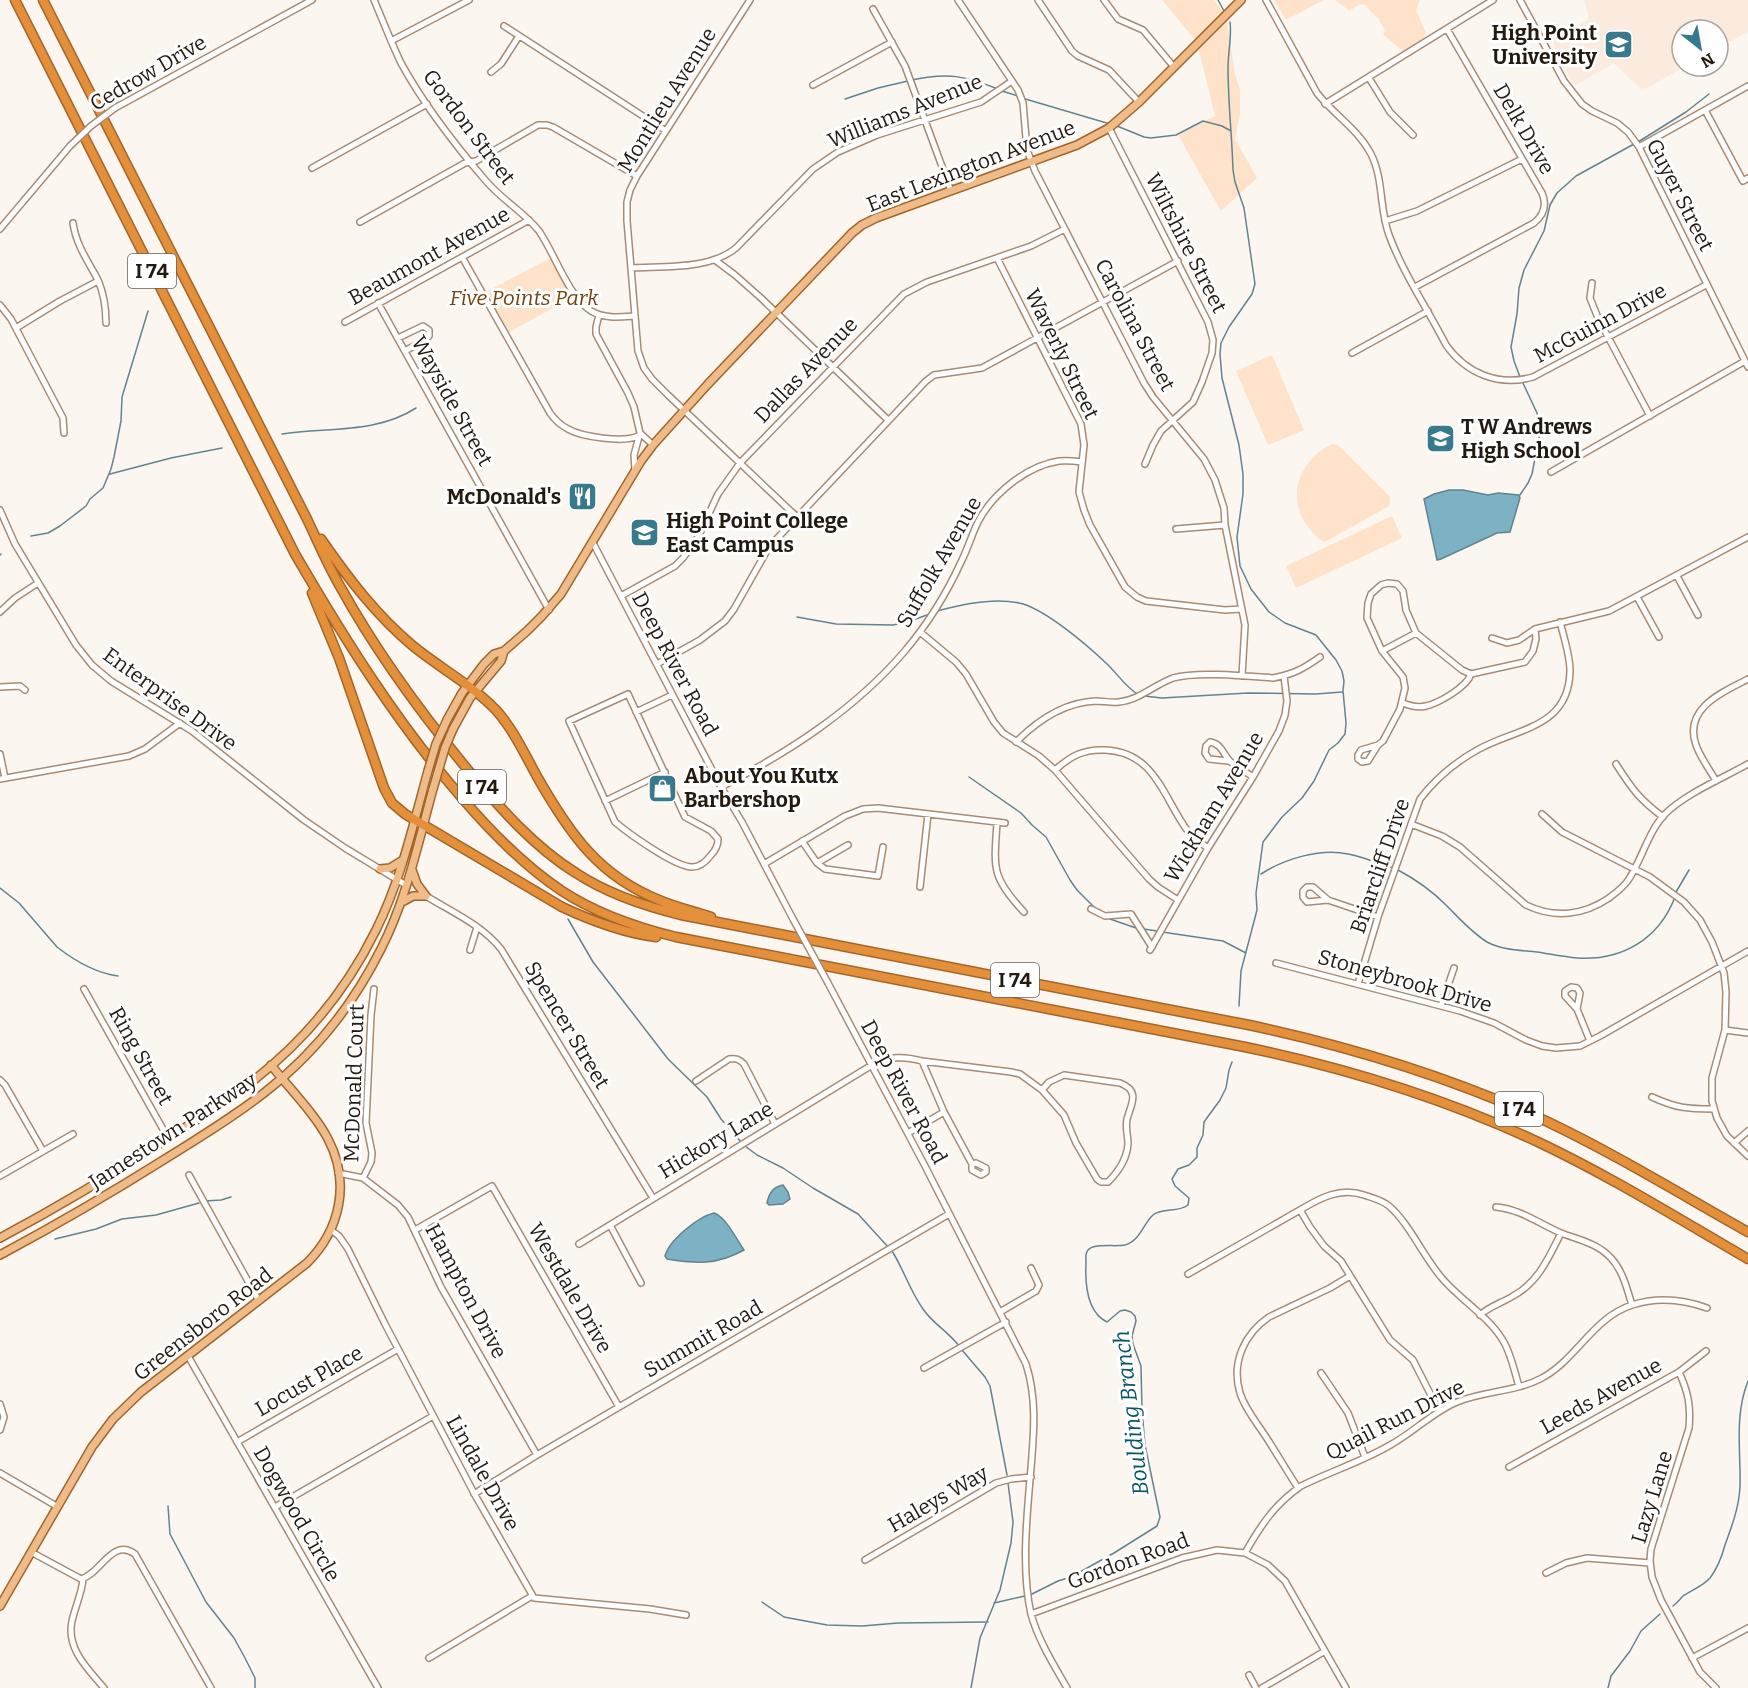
<svg xmlns="http://www.w3.org/2000/svg" width="1748" height="1688" viewBox="0 0 1748 1688" font-family="Bitter,serif">
  <rect width="100%" height="100%" fill="#fcf6f1"/>
  <path fill="#fbebdf" d="M1584,0H1748V32L1718,48V30H1682V66H1686L1649,87L1641,89L1614,63L1574,86L1552,41L1589,19Z"/>
  <path fill="#fee2ca" d="M1162,0H1214L1226,15L1235,75L1240,89V115L1235,139L1257,178L1221,211L1178,135L1215,116L1197,42Z
    M1274,0H1324L1286,20Z
    M1335,0H1420L1416,10L1426,33C1423,42 1411,49 1402,51L1383,34L1385,31L1379,19L1370,11L1366,5C1360,3 1355,7 1350,11Z
    M552,257L573,297L506,334L484,293Z
    M1272,355L1304,430L1268,445L1236,371Z
    M1332,444L1338,445L1390,497L1389,506L1325,542C1317,539 1313,533 1308,527C1285,497 1300,459 1332,444Z
    M1392,516L1402,538L1296,588L1286,566Z"/>
  <path fill="#7cb2c4" stroke="#62848e" stroke-width="1.5" d="M1449,490H1463L1488,495L1498,493L1519,495L1520,498L1510,532L1497,533L1441,559L1437,560L1424,499L1434,494Z
    M783,1185L788,1192L790,1199L783,1204L769,1205L767,1203C769,1193 773,1187 783,1185Z
    M714,1213C727,1218 736,1239 744,1250C717,1265 696,1264 667,1259L665,1256C669,1240 698,1217 714,1213Z"/>
  <g fill="none" stroke-linecap="round" stroke-linejoin="round">
    <path stroke="#62848e" stroke-width="1.5" d="M1218,0L1224,11
      M1230,22C1232,36 1228,52 1228,68C1228,102 1232,136 1233,170L1235,182L1244,208L1255,284L1252,294L1229,327L1221,343L1220,354L1222,378L1239,445L1243,474V494L1237,537L1240,566L1251,589L1269,612L1285,623L1316,635L1336,660L1342,671L1344,681L1343,691L1346,723L1345,734L1338,743L1329,750L1314,781L1302,798L1282,817L1263,842L1256,893L1257,910L1241,971L1239,1006
      M912,80C948,72 965,76 998,89
      M1002,91L1018,96
      M1022,98L1110,124
      M845,99L878,88L908,81
      M1117,126L1144,137L1151,138L1176,135L1203,121L1222,126L1231,131
      M1638,142L1686,112L1709,94
      M1520,377L1514,361L1511,347L1517,314L1519,288L1524,270L1544,231L1550,205L1557,193L1576,176L1634,144
      M282,434C326,427 376,434 416,408
      M110,474L171,458L222,448
      M1520,495L1528,483L1532,474L1540,433L1537,413L1522,381
      M31,536L48,533L60,526L86,506L90,499L103,488L111,469L114,457L121,421L122,397L148,311
      M0,555L1,554
      M937,611C962,604 993,597 1019,603C1044,608 1087,645 1106,663C1117,673 1126,688 1139,695
      M797,617L836,624L893,625L907,622L930,614
      M1144,696L1162,698L1248,693L1316,694L1342,692
      M969,777L1021,813L1032,825L1046,837L1070,880L1077,890L1096,909
      M1398,870C1415,879 1432,891 1446,905C1459,918 1471,932 1487,942C1502,950 1520,950 1537,952C1550,954 1564,957 1577,958C1622,961 1659,939 1675,897
      M1261,874C1284,859 1320,848 1348,854C1363,857 1379,863 1393,868
      M0,888L19,903L57,947C75,961 95,973 118,976
      M1676,892L1689,870
      M568,919L593,962L631,1011L668,1059L707,1097L721,1119L741,1142
      M1110,919L1136,928
      M1144,929L1157,931
      M1162,932L1223,941L1246,953
      M745,1146L757,1155L783,1168L813,1188L858,1214L889,1248
      M205,1201L221,1200L231,1197
      M55,1239L96,1229L122,1219L156,1215L199,1203
      M892,1251C904,1270 910,1291 923,1309C933,1324 949,1332 959,1346
      M962,1350L985,1377L990,1386L1007,1475
      M168,1506L170,1534L206,1602L234,1638L245,1658L255,1678V1688
      M1030,1595L1058,1581L1071,1577L1114,1553L1157,1526L1160,1517L1145,1445L1142,1410L1141,1366L1133,1344L1132,1336L1136,1321L1135,1316L1131,1312L1125,1310L1120,1311L1107,1322C1087,1312 1085,1283 1086,1263C1086,1259 1085,1253 1088,1250C1094,1243 1116,1247 1125,1245C1140,1241 1143,1224 1153,1215C1163,1207 1178,1213 1188,1205L1189,1198L1175,1186L1172,1179L1178,1169L1189,1165L1197,1157V1148L1203,1135L1204,1122L1220,1100L1226,1088L1229,1070L1232,1062
      M762,1602L784,1617L827,1625L862,1626L898,1623L988,1622
      M994,1603L1025,1596
      M1673,1606C1677,1603 1680,1599 1683,1596C1692,1590 1703,1586 1710,1578C1717,1569 1722,1556 1725,1545C1732,1526 1739,1507 1740,1487C1741,1450 1734,1417 1748,1381
      M971,1688L980,1638L1000,1590L1011,1543L1013,1522L1008,1483
      M1608,1688L1611,1676L1630,1651L1641,1631L1660,1614"/>
    <defs>
      <path id="minor" d="M374,0C383,21 391,42 401,63C424,105 455,145 486,181C502,200 524,212 539,231C555,254 568,296 591,311C605,319 620,317 635,316
        M750,0L637,176L630,190L627,202V221L638,351L644,368L652,379L668,395L797,517
        M958,0L1018,90L1023,103L1027,150L1035,171L1144,383L1153,397L1204,459L1215,480L1224,508L1225,525L1245,625L1242,676
        M1038,0L1072,51L1078,56L1109,70L1139,102
        M1104,0L1118,19L1143,30L1174,67
        M1266,0L1317,93C1334,115 1358,129 1371,154C1384,180 1379,208 1389,235C1403,273 1427,308 1446,345C1466,373 1498,387 1533,377L1706,285
        M1520,0L1564,81L1582,104L1592,111L1617,123L1628,132L1639,147L1748,367
        M873,9L905,66L951,191
        M504,26L666,131
        M391,41L469,0
        M491,72L501,64L519,36
        M1369,78L1390,112L1413,135
        M813,85L892,42
        M1325,104L1493,0
        M115,108L312,0
        M1705,110L1743,181L1748,178
        M1109,128L1208,322L1213,340L1212,353L1202,382L1193,402L1161,431L1153,445L1145,464
        M1639,147L1748,86
        M312,168L427,104
        M1385,221L1417,211L1522,159
        M360,222L465,163L476,161L538,125H547L553,127L637,176
        M73,223C76,245 88,261 98,280C104,294 106,309 106,323
        M0,229L70,146
        M462,257L550,413C555,420 560,425 568,429C582,437 624,443 638,436
        M997,258L1081,424L1084,445L1079,492L1084,510L1090,525L1125,587L1137,597L1146,601L1225,610L1241,609
        M715,260L735,275L761,298L888,420
        M631,268C665,266 709,270 736,248L813,169L838,152L877,135L981,102L1012,81
        M1592,283L1590,298L1598,318L1650,416
        M1415,287L1534,223C1544,215 1547,205 1542,193L1447,29
        M378,303L549,610
        M0,305L11,319L63,418L64,433
        M599,315L596,327V334L628,393L634,407L640,433L634,455L635,470
        M345,322L529,220
        M16,328L60,301L98,281
        M398,338L423,326L429,330V336L426,339L405,351
        M1352,353L1428,311
        M640,433L653,445
        M1551,472L1745,361
        M0,510L15,544L76,645L92,665L111,681L192,731L304,820L345,848L406,885
        M1176,529L1225,525
        M593,543L721,787L742,822L793,919
        M1677,576L1698,615
        M621,596L675,566L683,558L698,537L718,494L740,463L904,294L927,282L1031,246L1065,229
        M1637,597L1659,637
        M0,612L15,598L38,583
        M920,632L956,662L966,674L994,722L1003,733L1039,756L1055,770L1149,879L1158,887L1178,900
        M1492,638L1507,643L1519,640L1535,629L1609,611L1748,537
        M1382,651L1416,633
        M657,664L700,640L725,621L734,609L769,547L926,381L934,375L982,368L1178,261
        M0,687L20,686L25,690
        M628,694L685,817L711,831L718,839C718,846 716,850 711,855C706,862 700,867 692,867C675,867 628,833 615,822L569,721Z
        M1403,703C1410,706 1418,708 1426,706C1439,703 1467,687 1471,674
        M636,712L672,695
        M1016,742C1037,721 1064,702 1096,701C1103,701 1111,703 1119,702C1139,700 1154,685 1173,678C1197,671 1247,676 1273,678C1294,674 1303,669 1320,657
        M1378,745L1368,761L1362,762L1358,759V755L1361,750L1378,745L1383,741L1400,709L1405,688L1403,677L1382,651L1367,618L1368,603L1371,594L1381,585L1388,583L1397,584L1403,591L1406,610L1416,633L1462,670L1471,674L1525,662L1533,651L1536,639L1535,629
        M0,754L5,778
        M1228,761L1209,759L1205,753L1206,746L1210,742C1223,744 1223,756 1232,763C1238,768 1246,772 1253,777
        M1616,764C1632,789 1639,799 1663,817
        M1055,770C1071,756 1083,749 1105,750C1155,752 1163,797 1187,830C1192,838 1201,843 1208,848
        M0,779L129,756L145,749L180,723
        M1716,781C1710,770 1700,757 1696,745C1683,708 1723,692 1748,679
        M721,787C789,752 854,710 904,652C927,625 947,593 962,560C968,548 972,534 978,522C993,493 1027,466 1059,461C1067,460 1075,461 1082,462
        M605,801L665,772
        M1542,814L1562,832L1650,877L1684,902L1700,920L1712,942L1724,973L1726,992L1725,1030L1712,1078V1101L1717,1118L1727,1136L1748,1156
        M997,823C994,868 991,877 1024,912
        M1411,824L1442,836L1460,847L1526,905C1555,919 1584,915 1609,898C1617,892 1624,887 1629,879C1642,859 1648,832 1665,814C1685,794 1723,778 1748,764
        M802,841L817,863L825,869L878,876L883,847
        M817,863L848,845
        M764,864L845,816L863,809L878,808L1005,823
        M920,887L928,814
        M426,896C452,912 482,925 501,949L653,1198
        M1328,900L1307,902L1303,897V891L1307,887H1313L1328,900L1378,917
        M1091,909L1105,916L1131,914L1152,947
        M470,950L477,927
        M1150,950L1208,848L1253,777L1279,731L1285,715L1287,701L1284,676
        M1276,963L1460,1011L1494,1023L1526,1040L1542,1046L1556,1048L1580,1046L1600,1036L1748,951
        M828,983L925,1166L1026,1364C1037,1398 1034,1432 1031,1468C1027,1514 1021,1569 1031,1614C1038,1640 1054,1665 1067,1688
        M1358,984L1378,917L1420,799C1437,777 1455,762 1479,749C1517,728 1569,728 1570,671C1570,655 1564,638 1560,622
        M84,989L168,1138
        M1441,1006L1454,968
        M1577,1009L1580,993L1577,988L1571,987L1565,991V996L1577,1009L1590,1041
        M1725,1030L1748,1033
        M922,1061L944,1112L972,1164V1170L981,1175L986,1172V1168L976,1163L972,1164
        M1064,1075L1120,1083C1141,1091 1131,1104 1127,1119C1125,1128 1128,1135 1128,1144C1127,1159 1118,1172 1108,1182H1101L1097,1179L1076,1143L1064,1115L1042,1090L1049,1082Z
        M0,1080L5,1085L43,1151
        M696,1081L729,1059C736,1058 739,1059 744,1064L775,1124
        M1652,1097C1676,1108 1687,1109 1713,1109
        M908,1133L944,1112
        M1734,1143L1748,1131
        M338,1173L363,1178L398,1205L408,1217L441,1287L537,1455
        M189,1175L259,1301
        M0,1176L73,1134
        M363,1178L371,1162L372,1153L366,1123L371,1015L374,989
        M1496,1207C1520,1209 1540,1224 1561,1233C1579,1240 1597,1243 1611,1258C1623,1271 1627,1289 1632,1305
        M1300,1210C1320,1198 1340,1187 1364,1195C1373,1198 1382,1200 1389,1206C1409,1223 1423,1256 1441,1277C1458,1298 1488,1316 1502,1339C1511,1352 1514,1371 1519,1386
        M610,1225L641,1283
        M331,1230L339,1236L348,1249L385,1324L475,1495L534,1598L650,1609L686,1615
        M415,1230L492,1186L619,1407
        M579,1244L872,1065C889,1056 904,1056 922,1061L1011,1072L1020,1074L1042,1090
        M1188,1274L1300,1210L1310,1227L1324,1246L1341,1261L1390,1340L1413,1360L1439,1411
        M1000,1312L1036,1291L1039,1285L1031,1268
        M1480,1315C1490,1306 1502,1303 1513,1296C1538,1283 1549,1257 1561,1233
        M188,1356L378,1688
        M924,1368L1006,1322
        M1679,1372C1688,1392 1691,1405 1689,1428L1651,1549L1650,1561L1652,1577L1661,1600L1700,1672L1716,1688
        M1321,1373L1348,1413L1365,1457
        M0,1404L4,1417L0,1430
        M237,1442L398,1349
        M1509,1467L1679,1372L1706,1351
        M0,1473L58,1507
        M1298,1488C1287,1471 1277,1454 1266,1437C1257,1423 1245,1409 1240,1393C1231,1363 1244,1334 1269,1317L1330,1288L1350,1276
        M474,1494L537,1455L949,1214
        M275,1507L433,1416
        M31,1552L81,1579C101,1574 112,1537 135,1554L211,1688
        M1245,1553C1261,1525 1274,1505 1301,1486C1331,1471 1364,1461 1392,1444C1415,1431 1433,1412 1457,1402C1484,1391 1514,1392 1540,1379C1576,1361 1592,1318 1632,1305C1657,1297 1682,1299 1707,1308
        M865,1560L996,1483L1011,1479L1031,1477
        M1546,1573L1566,1563L1587,1558L1650,1563
        M83,1579C82,1593 75,1607 72,1621C66,1649 88,1669 104,1688
        M1031,1614L1182,1558L1217,1550L1245,1553L1268,1565L1285,1581L1346,1688
        M429,1658L532,1596
        M1692,1658L1748,1628
        M1249,1675L1256,1688
        M1262,1688L1325,1651"/>
      <path id="major" d="M447,720L462,693L484,664L494,654L504,651L527,631L542,616L561,594L641,461L653,445L708,384L852,233L862,225L876,218L1077,145L1109,128L1139,102L1241,0
        M453,729L470,698L501,661L504,651
        M380,869L390,868L403,860
        M412,870L417,884L426,896
        M402,902L413,896H426
        M0,1238C56,1208 110,1176 164,1141C194,1122 225,1102 254,1080C305,1040 347,989 376,930C401,880 413,825 428,771
        M0,1255C56,1225 111,1193 165,1159C199,1138 233,1117 264,1093C313,1055 353,1005 381,949C407,898 418,843 433,789
        M0,1606L92,1447L113,1419L141,1392L307,1263C340,1230 351,1183 328,1139C315,1114 289,1088 271,1065"/>
      <path id="highway" d="M15,0L295,554C345,640 397,723 462,798C492,833 524,866 562,891C597,914 635,927 676,937L1245,1047C1346,1068 1444,1098 1538,1142C1610,1176 1679,1219 1748,1259
        M43,0L307,519C318,542 328,566 341,588C377,653 421,713 468,770C500,808 534,847 576,873C608,894 644,906 681,915L1249,1025C1352,1047 1453,1078 1548,1122C1617,1155 1682,1195 1748,1232
        M321,539C348,578 376,615 413,646C440,668 472,685 496,710C514,730 526,757 539,780C570,834 599,876 659,900C675,907 693,911 711,917
        M312,593L339,658L384,788L392,803L405,814L562,907C592,921 623,933 656,937"/>
    </defs>
    <use href="#minor" stroke="#a88b74" stroke-width="8"/>
    <use href="#major" stroke="#a1662b" stroke-width="10"/>
    <use href="#highway" stroke="#a1662b" stroke-width="11"/>
    <use href="#minor" stroke="#fff" stroke-width="5"/>
    <use href="#major" stroke="#efbc89" stroke-width="7"/>
    <use href="#highway" stroke="#e48f3a" stroke-width="8"/>
    <defs>
      <path id="minor-bridge" d="M70,146L91,126L115,108
        M793,919L828,983"/>
      <path id="major-bridge" d="M428,771L436,744L447,720
        M433,789L445,748L453,729"/>
    </defs>
    <use href="#minor-bridge" stroke="#a88b74" stroke-width="8" stroke-linecap="butt"/>
    <use href="#major-bridge" stroke="#a1662b" stroke-width="10" stroke-linecap="butt"/>
    <use href="#minor-bridge" stroke="#fff" stroke-width="5"/>
    <use href="#major-bridge" stroke="#efbc89" stroke-width="7"/>
  </g>
  <defs>
    <symbol id="university-square" viewBox="-11 -11 22 22"><rect x="-9" y="-9" width="18" height="18" rx="4" fill="#39798d" stroke="#fff"/><path d="M0-5L7-2L0 1L-7-2ZM-4 1L0 2.5L4 1V4Q0 6-4 4Z" fill="#fff"/></symbol>
    <symbol id="school-square" viewBox="-11 -11 22 22"><rect x="-9" y="-9" width="18" height="18" rx="4" fill="#39798d" stroke="#fff"/><path d="M0-5L7-2L0 1L-7-2ZM-4 1L0 2.5L4 1V4Q0 6-4 4Z" fill="#fff"/></symbol>
    <symbol id="restaurant-square" viewBox="-11 -11 22 22"><rect x="-9" y="-9" width="18" height="18" rx="4" fill="#39798d" stroke="#fff"/><path d="M-5-6h1v4h1v-4h1v4h1v-4h1v5L-1.5 .5V6h-2V.5L-5-1ZM5-6V6H3V1.5H1.5Q1.5-4 5-6Z" fill="#fff"/></symbol>
    <symbol id="shop-square" viewBox="-11 -11 22 22"><rect x="-9" y="-9" width="18" height="18" rx="4" fill="#39798d" stroke="#fff"/><path d="M-5-2.5h2.3a2.7 3.5 0 0 1 5.4 0H5L5.5 6h-11ZM-1.5-2.5h3a1.5 2.3 0 0 0-3 0Z" fill="#fff"/></symbol>
  </defs>
  <g fill-rule="evenodd">
    <use href="#university-square" x="1602" y="28" width="33" height="33"/>
    <use href="#school-square" x="1424" y="422" width="33" height="33"/>
    <use href="#restaurant-square" x="566" y="480" width="33" height="33"/>
    <use href="#school-square" x="628" y="516" width="33" height="33"/>
    <use href="#shop-square" x="646" y="772" width="33" height="33"/>
  </g>
  <g text-anchor="middle" dominant-baseline="central" stroke-width="6" stroke-linejoin="round" paint-order="stroke">
    <g fill="#fff" stroke="#665f58" stroke-width="1.5">
      <rect x="128" y="254" width="48" height="34" rx="4.5"/>
      <rect x="458" y="770" width="48" height="34" rx="4.5"/>
      <rect x="991" y="963" width="48" height="34" rx="4.5"/>
      <rect x="1495" y="1092" width="48" height="34" rx="4.5"/>
    </g>
    <g font-size="20" font-weight="bold" fill="#251a10">
      <text x="152" y="271">I 74</text>
      <text x="482" y="787">I 74</text>
      <text x="1015" y="980">I 74</text>
      <text x="1519" y="1109">I 74</text>
    </g>
    <g font-size="21" font-weight="bold" fill="#251a10" stroke="#fff" text-anchor="start">
      <text x="1597" y="33" text-anchor="end">High Point<tspan x="1597" dy="24">University</tspan></text>
      <text x="1461" y="427">T W Andrews<tspan x="1461" dy="24">High School</tspan></text>
      <text x="561" y="497" text-anchor="end">McDonald's</text>
      <text x="666" y="521">High Point College<tspan x="666" dy="24">East Campus</tspan></text>
      <text x="684" y="776">About You Kutx<tspan x="684" dy="24">Barbershop</tspan></text>
    </g>
    <g font-size="21" fill="#251a10" stroke="#fff">
      <text transform="translate(148 73) rotate(-30)">Cedrow Drive</text>
      <text transform="translate(667 100) rotate(-58)">Montlieu Avenue</text>
      <text transform="translate(905 111) rotate(-22)">Williams Avenue</text>
      <text transform="translate(469 127) rotate(53)">Gordon Street</text>
      <text transform="translate(1524 129) rotate(60)">Delk Drive</text>
      <text transform="translate(971 166) rotate(-21)">East Lexington Avenue</text>
      <text transform="translate(1680 195) rotate(63)">Guyer Street</text>
      <text transform="translate(1186 243) rotate(63)">Wiltshire Street</text>
      <text transform="translate(429 256) rotate(-29)">Beaumont Avenue</text>
      <text transform="translate(1600 323) rotate(-28)">McGuinn Drive</text>
      <text transform="translate(1135 325) rotate(62)">Carolina Street</text>
      <text transform="translate(1062 354) rotate(64)">Waverly Street</text>
      <text transform="translate(806 370) rotate(-46)">Dallas Avenue</text>
      <text transform="translate(452 401) rotate(61)">Wayside Street</text>
      <text transform="translate(939 562) rotate(-60)">Suffolk Avenue</text>
      <text transform="translate(675 664) rotate(62)">Deep River Road</text>
      <text transform="translate(170 699) rotate(36)">Enterprise Drive</text>
      <text transform="translate(1214 807) rotate(-59)">Wickham Avenue</text>
      <text transform="translate(1380 866) rotate(-71)">Briarcliff Drive</text>
      <text transform="translate(1405 981) rotate(16)">Stoneybrook Drive</text>
      <text transform="translate(567 1025) rotate(59)">Spencer Street</text>
      <text transform="translate(141 1056) rotate(61)">Ring Street</text>
      <text transform="translate(354 1083) rotate(-88)">McDonald Court</text>
      <text transform="translate(904 1092) rotate(62)">Deep River Road</text>
      <text transform="translate(173 1131) rotate(-33)">Jamestown Parkway</text>
      <text transform="translate(716 1140) rotate(-31)">Hickory Lane</text>
      <text transform="translate(570 1288) rotate(60)">Westdale Drive</text>
      <text transform="translate(466 1291) rotate(62)">Hampton Drive</text>
      <text transform="translate(203 1324) rotate(-38)">Greensboro Road</text>
      <text transform="translate(703 1339) rotate(-30)">Summit Road</text>
      <text transform="translate(309 1381) rotate(-30)">Locust Place</text>
      <text transform="translate(1601 1396) rotate(-29)">Leeds Avenue</text>
      <text transform="translate(1395 1420) rotate(-27)">Quail Run Drive</text>
      <text transform="translate(483 1473) rotate(61)">Lindale Drive</text>
      <text transform="translate(1652 1497) rotate(-73)">Lazy Lane</text>
      <text transform="translate(938 1499) rotate(-30)">Haleys Way</text>
      <text transform="translate(297 1514) rotate(60)">Dogwood Circle</text>
      <text transform="translate(1128 1561) rotate(-20)">Gordon Road</text>
    </g>
    <g font-size="21" font-style="italic" fill="#74430f" stroke="#fff">
      <text x="524" y="298">Five Points Park</text>
    </g>
    <g font-size="22" font-style="italic" fill="#095669" stroke="#fff">
      <text transform="translate(1131 1413) rotate(-97)">Boulding Branch</text>
    </g>
  </g>
  <g transform="translate(1700 48) rotate(149)"><circle r="28" fill="#ffffff" stroke="#a8a39f" stroke-width="1.5"/>
  <path d="M0-4.5L10 22L0 15L-10 22Z" fill="#39798d"/>
  <text y="-9" font-size="16" font-weight="bold" text-anchor="middle" fill="#251a10">N</text>
  </g>
</svg>
